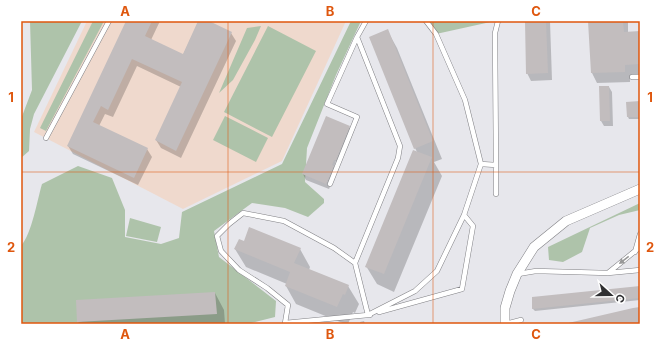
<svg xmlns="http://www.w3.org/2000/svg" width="661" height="345" viewBox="0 0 661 345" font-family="Inter,sans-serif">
  <rect width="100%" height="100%" fill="#e7e7ec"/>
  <path fill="#efd9cd" d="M87,21H346L282,161L183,209L34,132Z"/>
  <path fill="#aec3aa" d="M30,21H82L34,114L30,129L29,151L21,158V119L32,90Z
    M93,21H104L46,131L40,128Z
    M351,21H361L336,75L307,148L305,182L324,199V203L308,217L285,208L252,203L214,231L219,257L276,301L275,317L247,324H21V246C32,233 37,201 42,184L78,166L112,178L125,210V237L161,244L179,238L182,212L282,164Z
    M426,21H495L436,34Z
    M261,26L255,40L233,80L219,93L247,28Z
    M268,26L316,51L272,137L224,112Z
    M225,116L268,138L256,162L213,140Z
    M640,203V210L619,215L590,228L582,252L563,262L549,260L548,247Z
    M130,218L161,227L157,242L126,236Z"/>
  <path fill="#0003" d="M127,21H160L151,40L183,55L199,21H206L231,33L236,41L181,158L161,148L156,140L181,87L137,66L113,117L105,114L99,126L147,149L152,157L138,185L73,154L68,146Z
    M526,21H550L552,80L531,81L527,73Z
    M589,21H628V32H640V74L630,75V82L597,83L592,73Z
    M387,30L397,48L442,159L434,162L442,176L394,292L377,284L366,266L417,152L415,148Z
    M600,87H609L612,92L613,126H604L601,121Z
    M640,102V119H629L628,117Z
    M349,127L351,129L337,162L336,161L334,167L336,172L329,189L306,180L303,174Z
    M245,242L300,249L310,267L309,270L348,286L359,304L355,313L353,312L348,324H345L296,304L286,286L287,284L246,267L235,249Z
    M640,287V300L535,311L533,309V298Z
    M215,293L224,310L225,324H80L78,322Z
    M364,321L365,324H360V322Z"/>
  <path fill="#c2bdbe" d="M126,21H152L145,36L183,54L198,21H209L232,32L176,151L155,140L182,82L132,59L108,110L101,106L93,122L148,148L134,178L67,146Z
    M525,21H546L548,73L526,74Z
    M588,21H623L624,32L640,31V64L625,65V72L591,73Z
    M388,29L433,141L414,149L369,37Z
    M599,86H609L610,121H600Z
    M640,101V117H627L626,102Z
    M326,116L350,126L336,160H334L332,165L334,166L326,184L302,174Z
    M413,150L432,157L384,274L365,267Z
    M249,227L301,248L294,263L349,285L345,295L343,294L337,307L285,286L290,272L234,249L239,239L244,241Z
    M640,286V298L532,309V297Z
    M215,292L217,314L77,322L76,300Z
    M640,307V324H564L633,308Z"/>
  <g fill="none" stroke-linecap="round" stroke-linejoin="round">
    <defs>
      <path id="lane" d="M366,21L357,37L400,146L398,158L355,263L368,315H370
        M632,77H640
        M46,138L109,21
        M481,164L496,165V194
        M496,165L495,33L498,21
        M330,184L357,117L327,104L357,37
        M635,252L640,234
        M355,263L334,248L284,221L243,213L229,224L217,236L221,251L239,270L267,288L288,305L285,323L368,315L415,291L437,271L464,215L481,164L465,100L436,34L426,21
        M608,273L640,247
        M518,274L536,271L608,273L640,270
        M379,312L462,289L473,226L464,215
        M505,324L521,320"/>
      <path id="street" d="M505,324V308L510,291L517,274L534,247L566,221L640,189"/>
    </defs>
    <use href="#lane" stroke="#818185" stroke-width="5.5"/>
    <use href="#street" stroke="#818185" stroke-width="10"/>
    <use href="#lane" stroke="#fff" stroke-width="4.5"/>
    <use href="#street" stroke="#fff" stroke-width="9"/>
  </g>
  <defs><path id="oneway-solid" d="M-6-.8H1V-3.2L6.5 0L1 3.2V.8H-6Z"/></defs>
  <use fill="#989898" href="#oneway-solid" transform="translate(624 260) rotate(142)"/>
  <path fill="none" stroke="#df570e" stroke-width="1" stroke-opacity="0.55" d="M228,21V324M433,21V324M21,172H640"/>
  <rect width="661" height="345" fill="none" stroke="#ffffff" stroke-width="44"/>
  <g transform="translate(611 295) rotate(111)" stroke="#ffffff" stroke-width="3" paint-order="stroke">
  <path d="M0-3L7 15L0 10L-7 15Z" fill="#303032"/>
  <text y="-6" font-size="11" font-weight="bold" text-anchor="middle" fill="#303032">С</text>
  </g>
  <rect x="22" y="22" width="617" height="301" fill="none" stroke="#df570e" stroke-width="1.5"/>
  <g font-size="13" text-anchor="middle" font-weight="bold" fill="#df570e">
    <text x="125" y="16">A</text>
    <text x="330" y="16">B</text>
    <text x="536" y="16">C</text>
    <text x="11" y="102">1</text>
    <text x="650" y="102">1</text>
    <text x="11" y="252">2</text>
    <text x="650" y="252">2</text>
    <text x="125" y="339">A</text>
    <text x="330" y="339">B</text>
    <text x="536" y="339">C</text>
  </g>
</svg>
